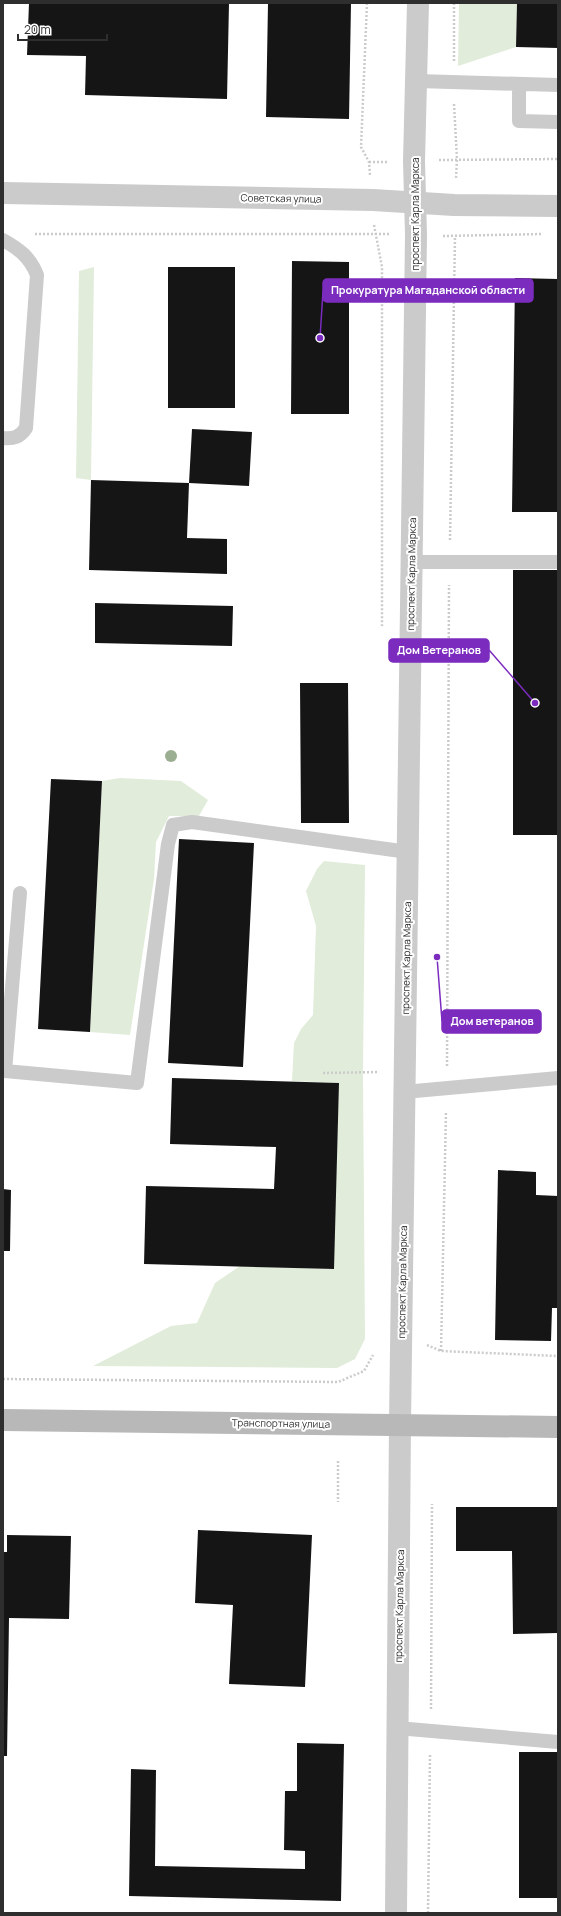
<svg xmlns="http://www.w3.org/2000/svg" width="561" height="1916" viewBox="0 0 561 1916" font-family="Manrope,sans-serif">
  <rect width="100%" height="100%" fill="#fff"/>
  <path fill="#e1ecda" d="M459,3H517L516,47L458,66Z
    M94,267L91,480L76,478L79,271Z
    M120,778L181,781L208,800L199,816H169L156,842L154,879L130,1035L90,1032L102,781Z
    M324,861L365,865L363,1073L365,1339L355,1359L337,1368L93,1366L171,1326L197,1323L215,1283L240,1266L333,1269L339,1083L292,1081L294,1043L301,1029L313,1015L316,926L306,891L317,869Z"/>
  <path fill="#151515" d="M29,3H229L227,99L85,95L86,56L27,55Z
    M268,3H351L349,119L266,117Z
    M517,3H558V48L516,47Z
    M292,261L349,262V414H291Z
    M168,267H235V408H168Z
    M515,278L558,279V512H512Z
    M192,429L252,432L249,486L189,483Z
    M91,480L189,483L187,538L227,539V574L89,570Z
    M513,570H558V835H513Z
    M95,603L233,606L232,646L95,643Z
    M300,683H348L349,823H301Z
    M51,779L102,781L90,1032L38,1029Z
    M179,839L254,843L243,1067L168,1063Z
    M172,1078L339,1083L334,1269L144,1264L146,1186L274,1189L276,1147L170,1144Z
    M498,1170L536,1172V1195L558,1196V1308H552L551,1341L495,1340Z
    M3,1189L11,1190L10,1251H3Z
    M456,1507H558V1633L513,1634L512,1551H456Z
    M198,1530L312,1535L305,1687L229,1684L233,1605L195,1603Z
    M7,1535L71,1536L69,1619L9,1618L7,1756H3V1552H7Z
    M297,1743L344,1744L341,1901L129,1896L131,1769L156,1770L155,1866L305,1869V1851L284,1850L285,1791H297Z
    M519,1752H558V1898H519Z"/>
  <g fill="none" stroke-linecap="round" stroke-linejoin="round">
    <path stroke="#cbcbcb" stroke-width="2.5" stroke-dasharray="2 2" stroke-linecap="butt" d="M367,3L361,147L369,162L370,175
      M454,61V3
      M454,104L457,159L456,178
      M439,160L558,159
      M369,162H388
      M374,225L382,267V626
      M35,234H390
      M443,236L542,234
      M450,540L455,236
      M447,1066L449,585
      M323,1073L378,1072
      M427,1345L441,1351L558,1356
      M441,1351L446,1111
      M3,1379L338,1382L364,1371L373,1355
      M338,1461V1502
      M431,1709L432,1504
      M428,1913L430,1754"/>
    <path stroke="#cbcbcb" stroke-width="14" d="M417,81L558,85
      M519,84V121L558,122
      M3,240C19,249 30,257 37,275L26,428C20,437 14,439 3,438
      M412,562H558
      M20,893L5,1071L137,1083L168,844L173,825L192,822L408,852
      M404,1092L558,1078
      M397,1728L558,1742"/>
    <path stroke="#cbcbcb" stroke-width="22" d="M3,193L373,200L454,205L558,206
      M396,1913L400,1424"/>
    <path stroke="#cbcbcb" stroke-width="22" d="M400,1424L416,235L414,161L418,3"/>
    <path stroke="#b8b8b8" stroke-width="22" d="M3,1420L558,1427"/>
  </g>
  <circle fill="#9bae92" cx="171" cy="756" r="6"/>
  <g text-anchor="middle" dominant-baseline="central" stroke-width="4" stroke-linejoin="round" paint-order="stroke">
    <g font-size="10" fill="#2e2e2e" stroke="#fff">
      <text transform="translate(281 198) rotate(1)">Советская улица</text>
      <text transform="translate(415 214) rotate(-90)">проспект Карла Маркса</text>
      <text transform="translate(411 574) rotate(-89)">проспект Карла Маркса</text>
      <text transform="translate(406 958) rotate(-89)">проспект Карла Маркса</text>
      <text transform="translate(402 1282) rotate(-89)">проспект Карла Маркса</text>
      <text transform="translate(281 1423) rotate(1)">Транспортная улица</text>
      <text transform="translate(399 1606) rotate(-89)">проспект Карла Маркса</text>
    </g>
  </g>
  <path fill="none" stroke="#7b2cbf" stroke-width="1.5" d="M320 338L323 291M535 703L489 650M437 957L442 1021"/>
  <g fill="#7b2cbf" stroke="#fff" stroke-width="1.5">
    <circle cx="320" cy="338" r="4"/>
    <circle cx="535" cy="703" r="4"/>
    <circle cx="437" cy="957" r="4"/>
  </g>
  <g fill="#7b2cbf" stroke="#7b2cbf" stroke-width="1.5">
    <rect x="323" y="279" width="210" height="23" rx="4"/>
    <rect x="389" y="639" width="100" height="23" rx="4"/>
    <rect x="442" y="1010" width="99" height="23" rx="4"/>
  </g>
  <g font-size="11" text-anchor="middle" font-weight="bold" fill="#fff">
    <text x="428" y="294">Прокуратура Магаданской области</text>
    <text x="439" y="654">Дом Ветеранов</text>
    <text x="492" y="1025">Дом ветеранов</text>
  </g>
  <rect width="561" height="1916" fill="none" stroke="#2e2e2e" stroke-width="8"/>
  <path d="M18 34v6h89v-6" fill="none" stroke="#2e2e2e" stroke-width="2"/>
  <text x="24" y="34" font-size="12" fill="#2e2e2e" stroke="#ffffff" stroke-width="3" paint-order="stroke">20 m</text>
</svg>
